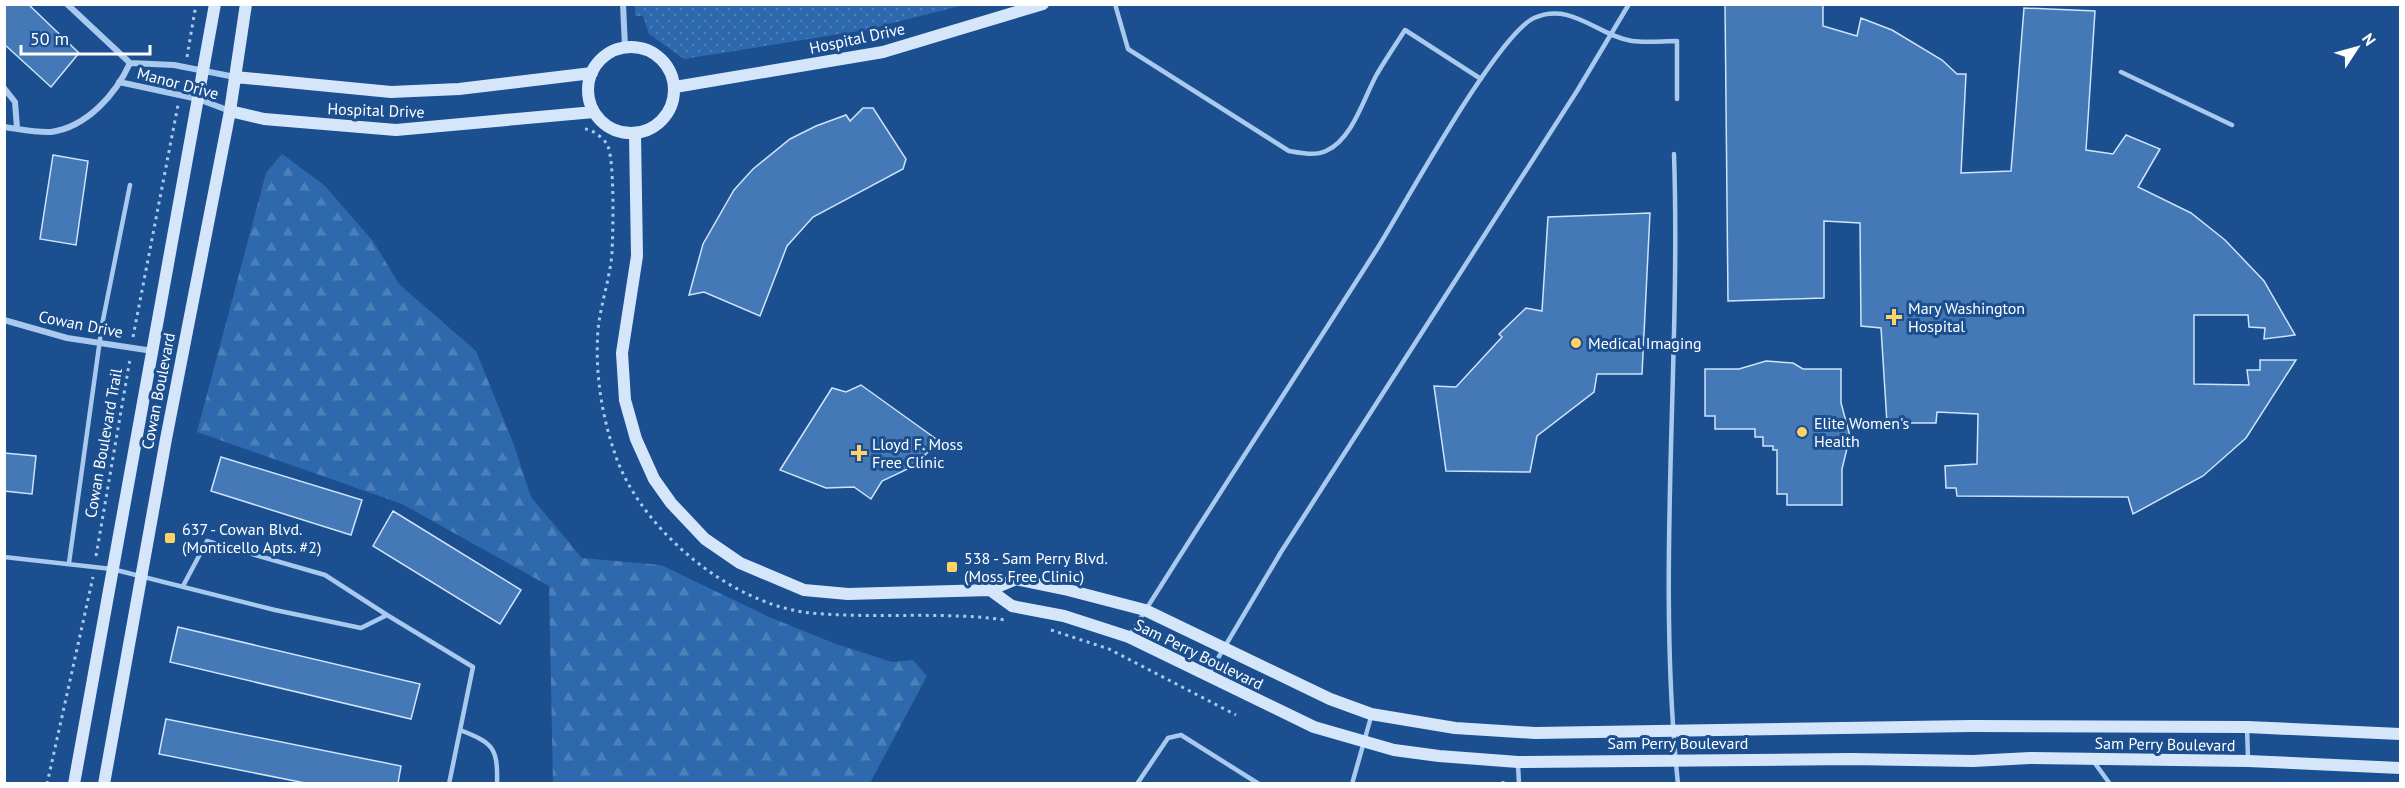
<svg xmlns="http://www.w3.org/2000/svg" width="2405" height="788" viewBox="0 0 2405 788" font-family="'PT Sans',sans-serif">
  <defs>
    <pattern id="grass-dots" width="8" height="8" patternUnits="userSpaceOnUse" patternTransform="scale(1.5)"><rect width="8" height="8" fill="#2e69ad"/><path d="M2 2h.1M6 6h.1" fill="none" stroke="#4d80b9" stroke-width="1.8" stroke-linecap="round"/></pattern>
    <pattern id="forest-firs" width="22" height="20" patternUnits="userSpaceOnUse" patternTransform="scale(1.5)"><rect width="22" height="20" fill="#2e69ad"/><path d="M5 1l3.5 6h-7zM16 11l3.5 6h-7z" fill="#4d80b9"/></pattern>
  </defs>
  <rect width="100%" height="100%" fill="#1b4f8f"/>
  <path fill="url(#grass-dots)" d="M635,5V4L964,5L865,30L684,59L649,34L643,16H635Z"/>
  <path fill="url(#forest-firs)" d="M282,154L324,185L373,241L399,284L476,351L514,445L531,497L582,558L661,565L769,617L836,644L892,662L913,660L927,676L870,783H553L549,586L402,504L197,432L266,173Z"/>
  <path fill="#4478b7" stroke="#cfe3fa" stroke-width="1.5" d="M4,4H28L79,53L51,87L4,44Z
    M1725,4H1823V26L1857,36L1861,18L1892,30L1942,60L1957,74H1966L1961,173L2011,171L2024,8L2095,11L2086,150L2113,154L2126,135L2160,149L2138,187L2191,213L2225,240L2264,281L2295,335L2264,339L2265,328L2249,327L2248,315H2194V384L2249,385L2247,370H2260V360H2296L2246,438L2203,476L2133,514L2128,497L1957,496L1956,488H1946L1945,466L1977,464L1978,414L1937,412L1936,423H1887L1881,328L1861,326L1860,223L1824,221V298L1728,301Z
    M863,108H873L906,159L903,169L813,217L787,246L760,316L704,292L689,295L703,244L734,190L753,169L790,139L816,126L846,115L850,121Z
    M53,155L88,161L76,245L40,239Z
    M1650,213L1642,374H1597L1594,392L1537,436L1530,472L1446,471L1434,386L1456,387L1502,337L1499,334L1526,308L1542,311L1548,217Z
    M1766,361L1793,363L1803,369H1841V403L1850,436L1842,469V505H1787V494H1777V450H1773V446H1763V437H1755V429H1715V416H1705V369H1739Z
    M861,385L939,441L914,466L882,481L871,499L854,487L826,488L780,470L832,388L846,392Z
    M4,453L36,456L32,494L4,491Z
    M221,457L362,500L351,535L211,491Z
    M393,511L521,590L500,624L373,546Z
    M178,627L420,684L411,719L170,662Z
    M166,719L401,766L398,783H305L159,754Z"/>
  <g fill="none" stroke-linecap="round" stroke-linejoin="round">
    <path stroke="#a9c9ee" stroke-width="3" stroke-dasharray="3 4.5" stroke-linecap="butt" d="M187,57L196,4
      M585,129C592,129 603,138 607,144C615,158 613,234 612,253C610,278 601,303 598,329C595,372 601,413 615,454C640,529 731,605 811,613C876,619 941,611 1006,620
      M133,337L178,105
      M96,556L130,359
      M1051,630L1109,649L1236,715
      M1503,781V784
      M47,784L93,577"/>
    <path stroke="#a9c9ee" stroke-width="4.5" d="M1115,4L1128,49L1289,151C1301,153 1315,156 1326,151C1353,139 1364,97 1377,74C1386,59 1396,44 1405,30L1481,79
      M2121,72L2232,125
      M1674,154C1681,363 1656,575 1678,784
      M4,557L112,569L275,610L361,628L387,615L473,667L449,784
      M69,563L102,325L130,185
      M183,586L207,541L325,575L387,615
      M1130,635C1211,505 1295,378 1377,249C1404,206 1496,36 1534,18C1571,1 1598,36 1632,41C1646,43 1663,41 1677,41V99
      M1208,675L1281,552L1577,91L1629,4
      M2247,728L2248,758
      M460,730C493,743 498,747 497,784
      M2094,762L2110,784
      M1518,765L1519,784
      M1137,784L1168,738L1181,735L1259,784
      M1352,784L1371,717"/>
    <path stroke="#a9c9ee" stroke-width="6" d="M67,4L130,63
      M623,4L625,47
      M130,63L174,65L235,77
      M119,82L198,99L230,111
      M4,88L15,102L17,128
      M4,127C19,129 37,133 51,132C87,127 116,94 130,63
      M4,320L67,338L153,351"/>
    <path stroke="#d6e6fa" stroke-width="12" d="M588 90a43 43 0 1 1 86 0a43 43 0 1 1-86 0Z
      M235,77L391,92L459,89L592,73
      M675,87L883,52L1043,4
      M230,111L264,119L396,130L594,112
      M635,134L637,256L622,353L625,400L636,439L654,479L671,503L705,539L740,563L804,590L848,594L990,590L1016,579L1068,590L1145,610L1330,699L1371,714L1455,728L1535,733L1972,726L2247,727L2400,734
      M990,590L1012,606L1064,616L1129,637L1314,727L1394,750L1439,756L1518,762L1851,759L1973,761L2030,758L2248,761L2400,768
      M74,784L215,4
      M104,784L166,439L230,111L246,4"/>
  </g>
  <g fill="#ffd166" stroke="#1b4f8f" stroke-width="2">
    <path d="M1891 308h6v6h6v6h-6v6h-6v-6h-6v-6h6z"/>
    <circle cx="1576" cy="343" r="6"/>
    <circle cx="1802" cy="432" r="6"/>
    <path d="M856 444h6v6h6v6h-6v6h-6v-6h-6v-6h6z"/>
    <rect x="164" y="532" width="12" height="12" rx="3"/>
    <rect x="946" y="561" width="12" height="12" rx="3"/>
  </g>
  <g text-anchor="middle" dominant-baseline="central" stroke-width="6" stroke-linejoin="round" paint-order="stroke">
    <g font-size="16" fill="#fff" stroke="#1b4f8f">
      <text transform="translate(857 38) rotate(-12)">Hospital Drive</text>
      <text transform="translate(178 83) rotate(15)">Manor Drive</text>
      <text transform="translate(376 110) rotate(2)">Hospital Drive</text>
      <text transform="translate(81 324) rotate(11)">Cowan Drive</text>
      <text transform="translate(158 391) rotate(-79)">Cowan Boulevard</text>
      <text transform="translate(103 443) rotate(-80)">Cowan Boulevard Trail</text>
      <text transform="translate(1199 654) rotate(26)">Sam Perry Boulevard</text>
      <text x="1678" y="743">Sam Perry Boulevard</text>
      <text transform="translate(2165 744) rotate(1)">Sam Perry Boulevard</text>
    </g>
    <g font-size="16" fill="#fff" stroke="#1b4f8f" text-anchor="start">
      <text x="1908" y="308">Mary Washington<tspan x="1908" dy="18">Hospital</tspan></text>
      <text x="1588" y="343">Medical Imaging</text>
      <text x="1814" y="423">Elite Women's<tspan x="1814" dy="18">Health</tspan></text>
      <text x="872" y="444">Lloyd F. Moss<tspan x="872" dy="18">Free Clinic</tspan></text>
      <text x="182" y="529">637 - Cowan Blvd.<tspan x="182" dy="18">(Monticello Apts. #2)</tspan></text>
      <text x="964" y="558">538 - Sam Perry Blvd.<tspan x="964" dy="18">(Moss Free Clinic)</tspan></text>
    </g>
  </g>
  <rect width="2405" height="788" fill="none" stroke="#ffffff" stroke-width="12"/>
  <g transform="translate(2357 48) rotate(54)" stroke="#1b4f8f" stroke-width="4.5" paint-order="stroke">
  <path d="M0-4.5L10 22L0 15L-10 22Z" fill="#ffffff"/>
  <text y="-9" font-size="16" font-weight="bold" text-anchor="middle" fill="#ffffff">N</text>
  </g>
  <path d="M21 45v9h129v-9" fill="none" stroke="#ffffff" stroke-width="3"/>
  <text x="30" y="45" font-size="18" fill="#ffffff" stroke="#1b4f8f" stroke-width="4.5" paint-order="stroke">50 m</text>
</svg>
